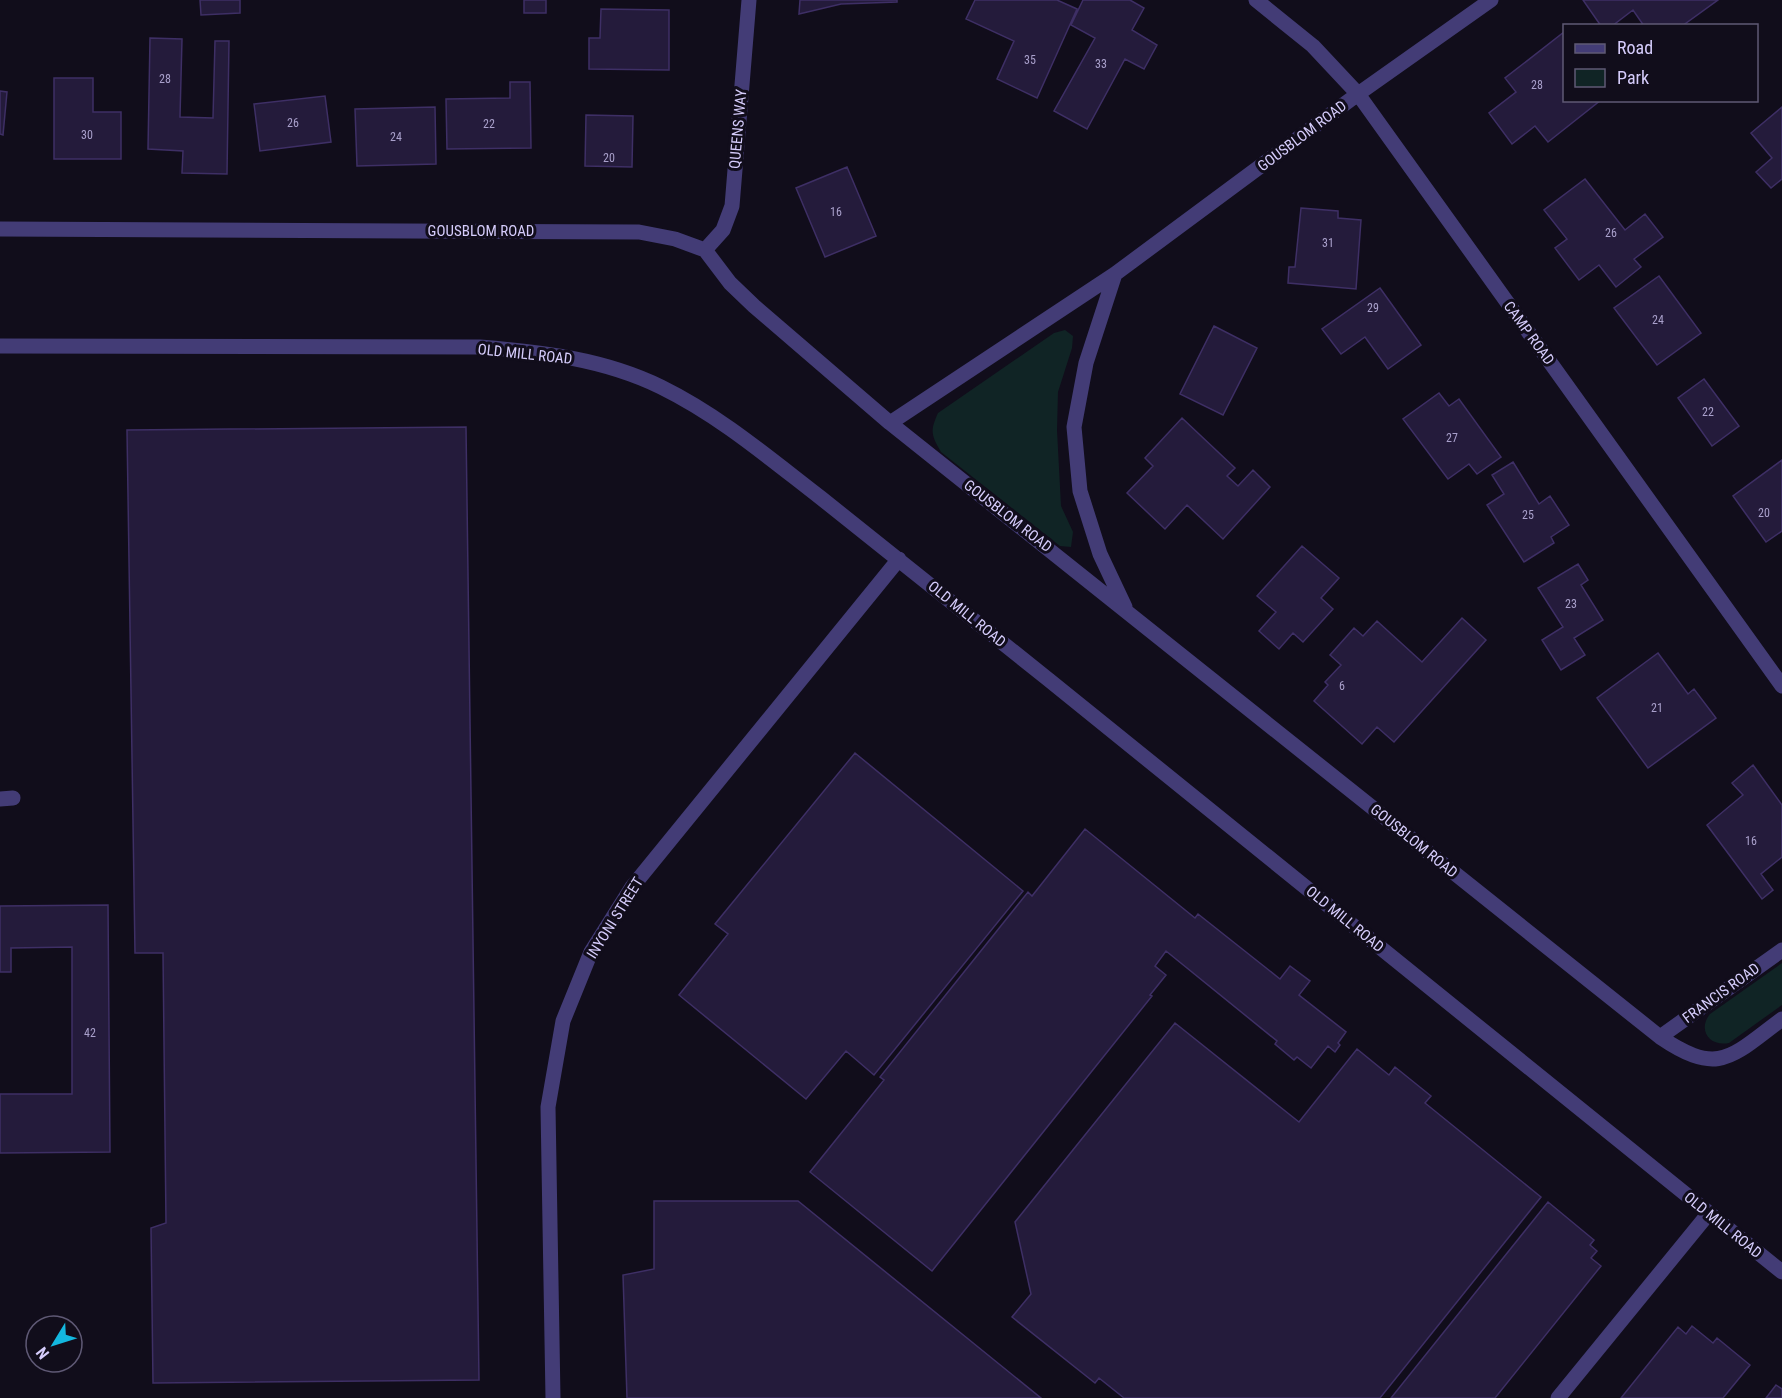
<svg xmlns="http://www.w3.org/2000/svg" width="1782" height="1398" viewBox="0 0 1782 1398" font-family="'Roboto Condensed',sans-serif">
  <rect width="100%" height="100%" fill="#110d1b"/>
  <path fill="#102425" d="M1065,330L1073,336L1072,348L1058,392L1057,430L1061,506L1073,532L1071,547L1060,546L941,452C931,435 930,431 938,413L1054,333Z
    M1782,963V1005L1729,1043C1710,1047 1697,1030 1710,1014Z"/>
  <path fill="#241b3b" stroke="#3e2f65" stroke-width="1.5" d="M200,0H240V13L201,15Z
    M524,0H546V13H524Z
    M800,0H897V2L841,4L799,14Z
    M975,0H1057L1077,9L1037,98L997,79L1014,41L966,19Z
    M1083,0H1130L1144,8L1132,30L1157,45L1144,69L1125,59L1087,129L1054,111L1095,38L1071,25Z
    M1583,0H1718L1682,26H1644L1633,10L1612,26H1601Z
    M601,9L669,10V70L589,69V38H600Z
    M1564,32V100H1601L1548,142L1535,126L1512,144L1489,113L1516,92L1505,78Z
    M150,38L182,39L180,117L213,118L215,41H229L227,174L182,173L183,151L148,149Z
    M54,78H93V112H121V159H54Z
    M510,82H530L531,148L447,149L446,99L510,98Z
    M0,91L7,92L3,135L0,134Z
    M325,96L331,142L260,151L254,104Z
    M435,107L436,164L357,166L355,109Z
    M1782,107V179L1771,188L1756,172L1772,158L1751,133Z
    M586,115L633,116L632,167L585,166Z
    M847,167L876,236L825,257L796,188Z
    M1585,179L1625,230L1645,214L1663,237L1634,259L1641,267L1616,287L1599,265L1579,280L1555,248L1567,239L1544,210Z
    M1301,208L1338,211V218L1361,220L1356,289L1288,283L1289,267H1295Z
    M1659,276L1701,333L1657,365L1614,308Z
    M1380,288L1421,345L1388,369L1365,337L1341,354L1322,329Z
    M1214,326L1257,348L1223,415L1180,394Z
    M1704,379L1739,426L1712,446L1678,398Z
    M1439,393L1449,406L1459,399L1501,457L1477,474L1469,464L1448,479L1403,419Z
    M1182,418L1235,468L1227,476L1238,486L1253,470L1270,487L1223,539L1187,505L1165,529L1127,493L1153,466L1145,458Z
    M466,427L479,1380L153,1383L151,1228L166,1223L163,953H135L127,430Z
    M1782,460V531L1766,542L1733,496Z
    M1513,462L1539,504L1550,496L1569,525L1551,537L1554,543L1524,562L1487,505L1504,494L1492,475Z
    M1302,546L1339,578L1321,598L1333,609L1303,642L1293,633L1279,649L1259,631L1276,612L1257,596Z
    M1578,564L1588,580L1581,585L1603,620L1574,638L1585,655L1561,670L1542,640L1563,627L1538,588Z
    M1462,618L1486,640L1394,742L1377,727L1362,744L1314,701L1328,685L1325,682L1341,665L1330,655L1354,628L1363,636L1377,621L1422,662Z
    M1658,653L1688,694L1694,689L1716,718L1648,768L1597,698Z
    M855,753L1023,891L874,1075L846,1051L806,1099L679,995L728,934L715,924Z
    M1753,765L1782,805V857L1761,874L1773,890L1762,899L1707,825L1743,795L1732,783Z
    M1085,829L1195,918L1198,914L1280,979L1290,966L1310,981L1299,995L1346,1032L1338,1043L1340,1045L1335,1052L1328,1046L1311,1068L1297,1057L1294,1060L1275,1044L1277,1041L1166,951L1155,966L1166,975L1150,995L1152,996L932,1271L810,1172L884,1080L880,1077L1028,892L1032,896Z
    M108,905L110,1152L0,1153V1094H72V947L11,948V972H0V906Z
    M1175,1023L1299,1122L1357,1049L1389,1075L1395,1067L1431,1096L1425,1103L1541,1197L1380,1398H1124L1099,1378L1095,1383L1012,1317L1031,1294L1015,1222Z
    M654,1201H798L1041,1398H627L623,1275L654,1269Z
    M1548,1202L1594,1240L1590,1245L1597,1251L1591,1258L1601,1266L1495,1398H1391Z
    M1692,1326L1713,1343L1717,1338L1750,1365L1723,1398H1621L1678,1327L1686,1334Z
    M1776,1385L1782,1389V1398H1766Z"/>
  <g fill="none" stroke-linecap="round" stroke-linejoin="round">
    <path stroke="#433c76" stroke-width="15" d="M1256,0L1313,46L1358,94L1782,686
      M0,229L639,232L675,239L705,250L730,283L754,306L890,423L1660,1037C1719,1077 1731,1057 1782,1019
      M705,250L723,230L732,206L749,0
      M1115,274L1086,363L1074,427L1080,491L1100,554L1125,607
      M0,346L480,347C542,352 604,359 661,387C720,416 769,458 821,498C897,558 973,619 1049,680C1293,878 1537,1076 1782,1272
      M890,423L1115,274L1358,94L1491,0
      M0,799L13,798
      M1660,1037L1782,950
      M553,1398L548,1107L563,1021L591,952L632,887L899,559
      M1558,1398L1709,1213"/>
  </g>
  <g text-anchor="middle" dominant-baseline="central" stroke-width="6" stroke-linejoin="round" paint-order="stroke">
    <g font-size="12" fill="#a9a0cb">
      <text x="1030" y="60">35</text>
      <text x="1101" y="64">33</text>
      <text x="165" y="79">28</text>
      <text x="1537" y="85">28</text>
      <text x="293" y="123">26</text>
      <text x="489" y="124">22</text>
      <text x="87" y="135">30</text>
      <text x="396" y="137">24</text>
      <text x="609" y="158">20</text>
      <text x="836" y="212">16</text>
      <text x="1611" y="233">26</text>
      <text x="1328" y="243">31</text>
      <text x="1373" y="308">29</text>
      <text x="1658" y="320">24</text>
      <text x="1708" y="412">22</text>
      <text x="1452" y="438">27</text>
      <text x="1764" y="513">20</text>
      <text x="1528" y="515">25</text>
      <text x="1571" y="604">23</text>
      <text x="1342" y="686">6</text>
      <text x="1657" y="708">21</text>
      <text x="1751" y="841">16</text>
      <text x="90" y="1033">42</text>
    </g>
    <g font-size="15" fill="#d5ccfb" stroke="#110d1b">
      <text transform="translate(738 129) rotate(-85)">QUEENS WAY</text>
      <text transform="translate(1302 136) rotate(-37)">GOUSBLOM ROAD</text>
      <text x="481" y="231">GOUSBLOM ROAD</text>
      <text transform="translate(1529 333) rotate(54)">CAMP ROAD</text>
      <text transform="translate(525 354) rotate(6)">OLD MILL ROAD</text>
      <text transform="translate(1008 516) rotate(38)">GOUSBLOM ROAD</text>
      <text transform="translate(967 614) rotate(39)">OLD MILL ROAD</text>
      <text transform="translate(1414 841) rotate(39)">GOUSBLOM ROAD</text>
      <text transform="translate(615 918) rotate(-58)">INYONI STREET</text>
      <text transform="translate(1345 919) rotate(39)">OLD MILL ROAD</text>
      <text transform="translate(1721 993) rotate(-36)">FRANCIS ROAD</text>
      <text transform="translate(1723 1225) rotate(39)">OLD MILL ROAD</text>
    </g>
  </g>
  <rect x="1563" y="24" width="195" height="78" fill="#110d1b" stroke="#5f5975" stroke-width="1.5"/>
  <rect x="1575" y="44" width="30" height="9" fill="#433c76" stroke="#5f5975" stroke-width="1.5"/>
  <text x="1617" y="54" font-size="18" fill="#d5ccfb">Road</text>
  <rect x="1575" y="69" width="30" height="18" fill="#102425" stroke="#5f5975" stroke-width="1.5"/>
  <text x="1617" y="84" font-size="18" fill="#d5ccfb">Park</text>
  <g transform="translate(54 1344) rotate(232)"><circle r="28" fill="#110d1b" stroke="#5f5975" stroke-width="1.5"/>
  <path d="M0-4.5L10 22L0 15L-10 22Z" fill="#13b7df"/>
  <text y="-9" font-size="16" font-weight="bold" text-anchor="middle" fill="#d5ccfb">N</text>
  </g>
</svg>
